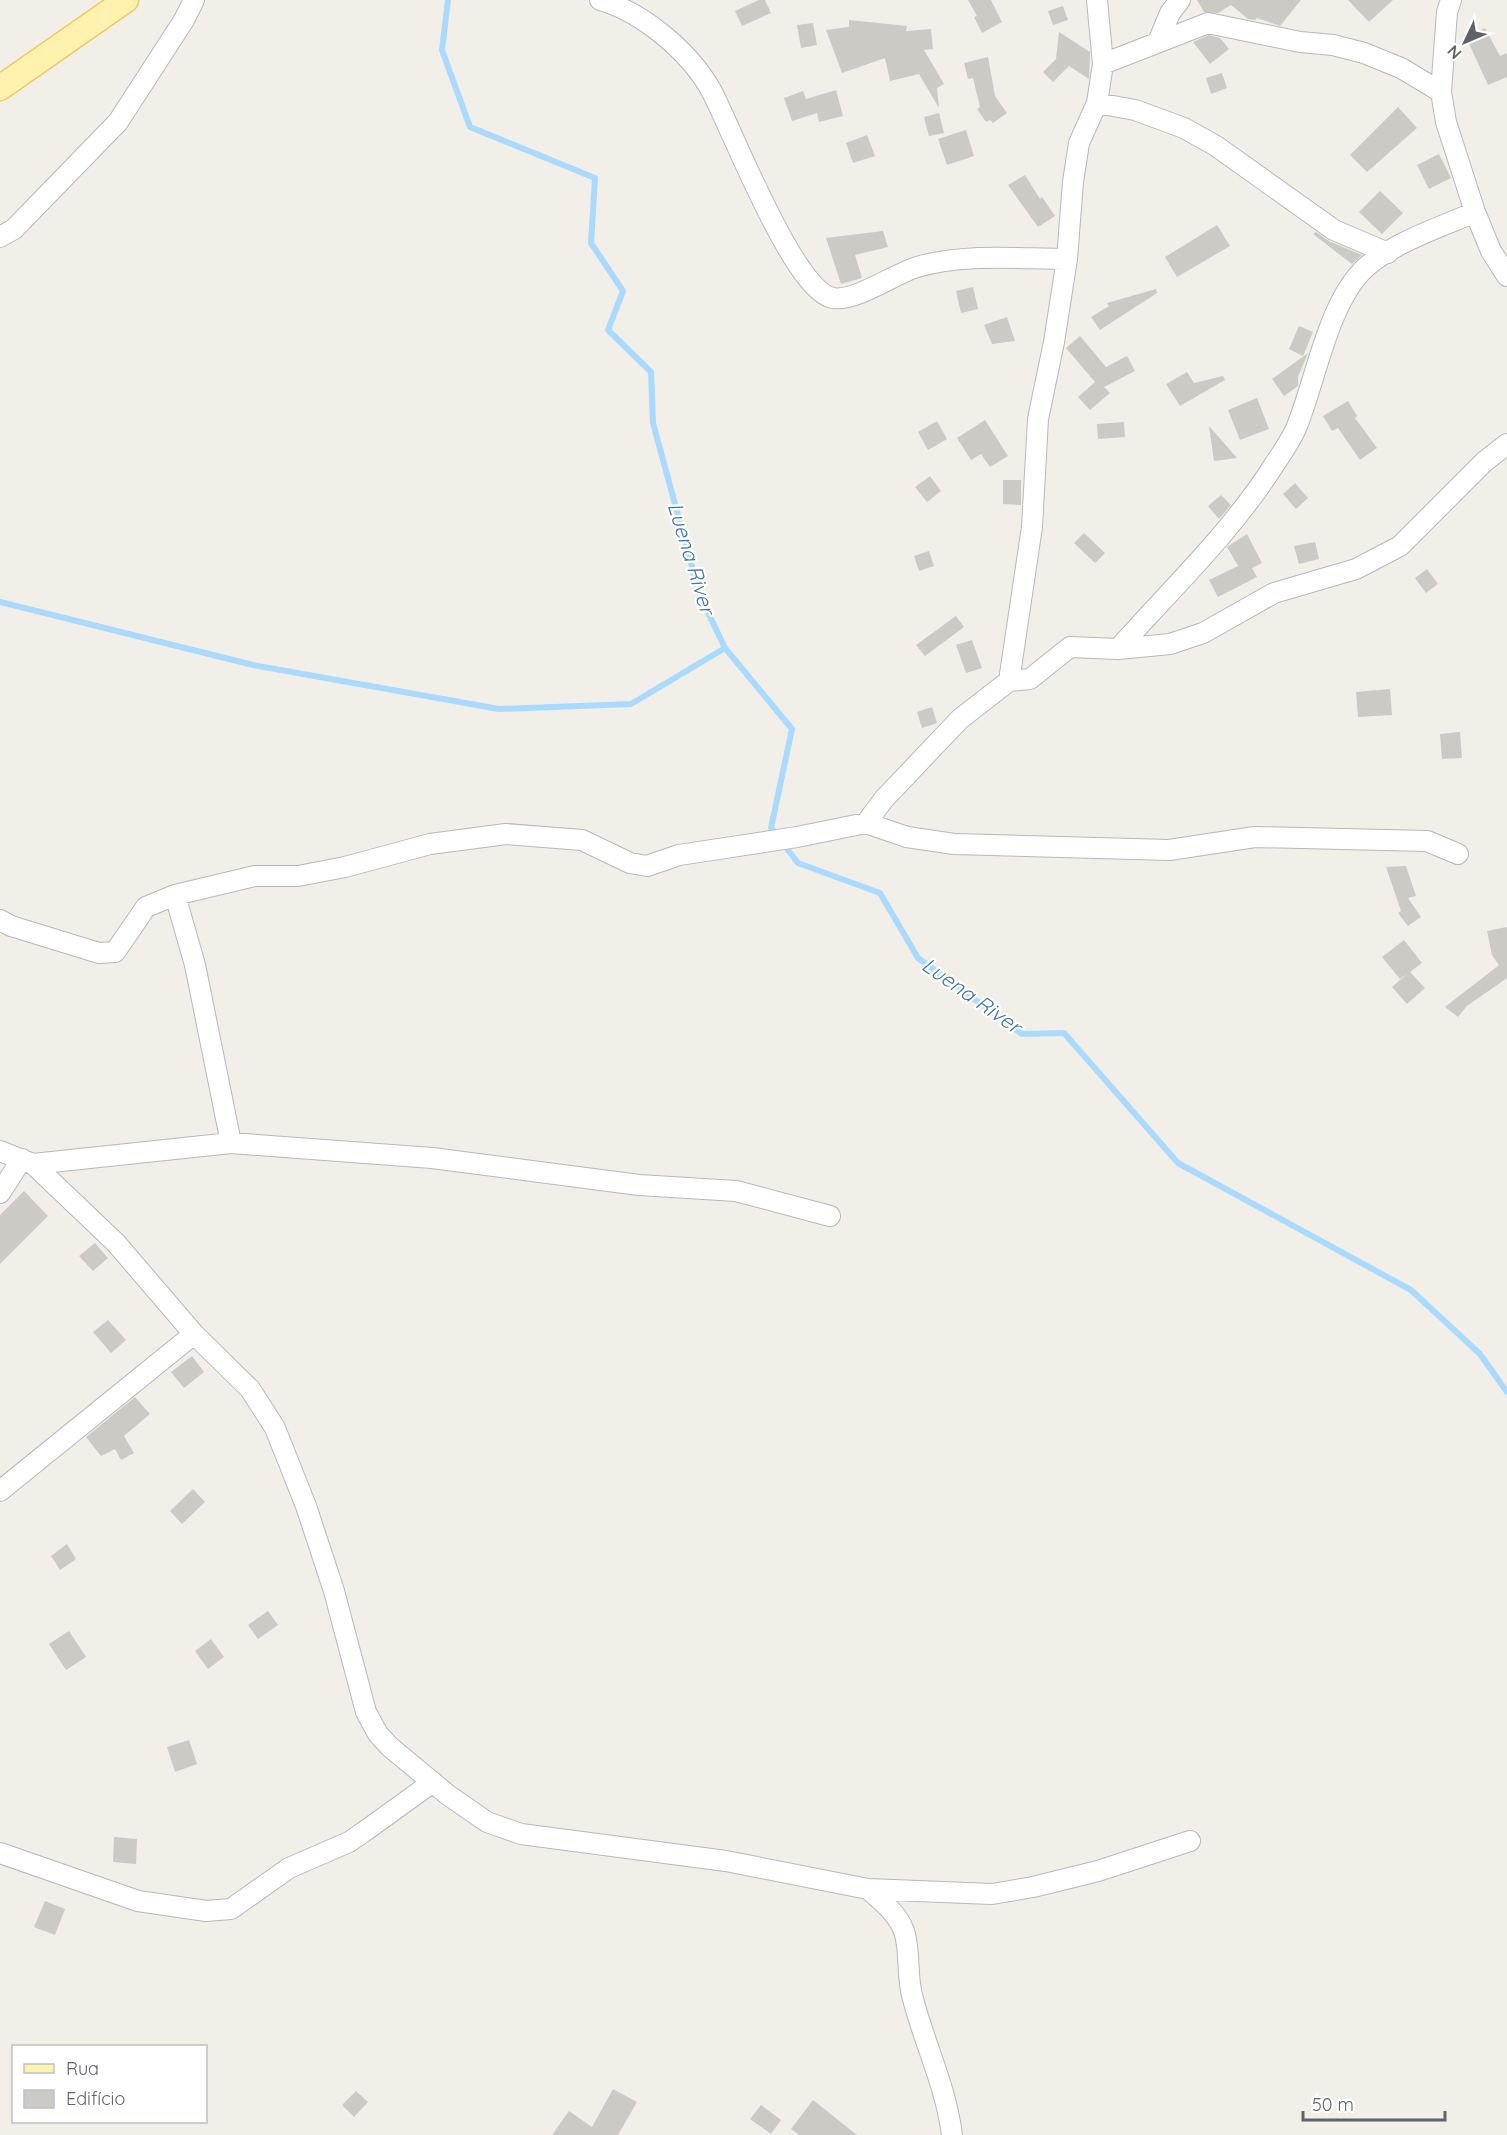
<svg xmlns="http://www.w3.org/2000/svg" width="1507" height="2135" viewBox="0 0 1507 2135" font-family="Quicksand,sans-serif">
  <rect width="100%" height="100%" fill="#f1efe8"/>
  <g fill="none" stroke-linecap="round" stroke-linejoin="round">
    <path stroke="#aadaff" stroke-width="6" d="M448,0L442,50L470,127L595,178L591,243L623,291L608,330L651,372L653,423L700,596L725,648L792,729L771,828L798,863L880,893L918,958L1022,1034L1064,1033L1178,1163L1411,1290L1480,1354L1507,1392
      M0,602L253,665L499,709L631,704L725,648"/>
  </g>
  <path fill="#cccac5" d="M759,0H765L771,13L742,26L735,11Z
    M968,0H991L1002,22L982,33L974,17L977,16Z
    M1197,0H1301L1280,26L1257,18L1255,20L1248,19L1231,5L1218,13L1204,12Z
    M1348,0H1393L1369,22Z
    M1063,6L1068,20L1053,25L1048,11Z
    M849,20L907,26L906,31L931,29L933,49L924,50L944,84L937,88L939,108L919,74L890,81L885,58L842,73L826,30L849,27Z
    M813,23L817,45L801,48L797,25Z
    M1485,28L1500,56L1507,53V77L1488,85L1466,37Z
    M1059,32L1090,52L1089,79L1069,66L1053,82L1043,72L1056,59Z
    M1209,35L1220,38L1229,49L1210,64L1193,42Z
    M988,57L995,96L1007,113L993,123L990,120L986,122L977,109L980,107L973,78L968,79L964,63Z
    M1222,73L1227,88L1211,94L1206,78Z
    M836,90L843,116L819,122L817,113L792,121L784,98L803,91L806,99Z
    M1398,107L1417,128L1367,172L1350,155Z
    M939,113L944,133L929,136L924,117Z
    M966,130L974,156L947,165L938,139Z
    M867,135L875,156L853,163L846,143Z
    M1439,154L1451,178L1429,189L1417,165Z
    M1025,175L1040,199L1042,197L1055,216L1038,227L1008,185Z
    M1380,191L1403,213L1382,234L1359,212Z
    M1217,225L1230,246L1177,277L1165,257Z
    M883,231L888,247L855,255L862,278L841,284L826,238Z
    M1316,232L1329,241L1362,255L1352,264L1313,234Z
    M973,287L978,309L961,313L956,291Z
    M1156,289L1157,293L1100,330L1091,317L1109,306L1107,303Z
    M1007,317L1015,341L992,344L984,325Z
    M1299,326L1313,332L1303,356L1289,349Z
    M1080,336L1106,367L1127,356L1135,371L1104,387L1110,393L1090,410L1078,397L1095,382L1066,348Z
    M1308,353L1298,377V386L1284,396L1272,379Z
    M1187,372L1194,383L1223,376L1225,380L1180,406L1166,384Z
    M1257,398L1269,429L1240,440L1228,410Z
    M1348,401L1357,416L1355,418L1377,448L1360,460L1338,428L1332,431L1323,416Z
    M985,420L1008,456L990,467L981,454L971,460L957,438Z
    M937,421L947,439L928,450L918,432Z
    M1124,422L1125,437L1098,439L1097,424Z
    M1209,426L1237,458L1214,461Z
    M930,476L941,491L927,502L915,487Z
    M1003,480H1021V505L1003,504Z
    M1295,483L1308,498L1296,509L1283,494Z
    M1221,495L1231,505L1219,519L1208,506Z
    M1084,533L1105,553L1095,563L1074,543Z
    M1247,534L1262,563L1252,568L1257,577L1218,597L1209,580L1238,566L1227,547Z
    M1315,542L1319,559L1299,564L1294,546Z
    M929,551L934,566L919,571L914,556Z
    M1427,569L1438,584L1426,593L1415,578Z
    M956,616L964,627L925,656L916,645Z
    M972,640L982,668L966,673L956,645Z
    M1390,689L1392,715L1358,717L1356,692Z
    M932,707L937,723L922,728L917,712Z
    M1460,732L1462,758L1442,759L1440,734Z
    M1406,866L1416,896L1408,898L1421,917L1408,926L1398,913L1401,911L1386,867Z
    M1507,927V978L1467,1006L1458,1017L1445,1007L1499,965L1492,955L1487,931Z
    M1404,940L1422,963L1410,972L1425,988L1407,1004L1392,987L1408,973L1400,979L1382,957Z
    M24,1191L48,1216L0,1264V1215Z
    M95,1243L108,1258L93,1271L79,1256Z
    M108,1320L126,1340L111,1353L93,1332Z
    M192,1356L204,1372L184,1388L171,1372Z
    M135,1397L150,1414L124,1436L134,1453L121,1460L115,1449L101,1456L86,1437Z
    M193,1489L205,1502L182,1524L170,1511Z
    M67,1544L76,1559L60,1570L51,1556Z
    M268,1611L278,1625L258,1639L248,1625Z
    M69,1631L86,1657L66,1670L49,1644Z
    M211,1639L224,1657L208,1669L195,1651Z
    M189,1740L197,1764L175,1772L167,1747Z
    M114,1837L137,1839L136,1864L113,1862Z
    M45,1901L65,1909L55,1935L34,1927Z
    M613,2089L637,2102L618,2135H552L569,2111L592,2127Z
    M356,2091L368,2102L354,2117L342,2105Z
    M813,2100L857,2135H799L791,2129Z
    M761,2105L781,2120L771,2134L750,2119Z"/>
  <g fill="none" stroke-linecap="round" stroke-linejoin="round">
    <defs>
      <path id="minor" d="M600,0C642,12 689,51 711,90C731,127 794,292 833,298C855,302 894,274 917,267C965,253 1018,259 1067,259
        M1158,42L1170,13L1180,0
        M1103,64L1208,23L1300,42L1333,45L1364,53L1401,68L1441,92
        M1097,103L1135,110L1184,128L1216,146L1334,230L1388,253
        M1475,212L1491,251L1507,276
        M0,237L14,229L118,122L184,20L194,0
        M1118,649C1171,589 1231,533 1274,465C1282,453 1292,439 1297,426C1316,379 1328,303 1365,268C1394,242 1439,228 1475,212L1446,122L1441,92L1447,12L1451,0
        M1009,681L1032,527L1038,419L1054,342L1067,259L1073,182L1079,143L1097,103L1103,64L1097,0
        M866,823L884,799L960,719L1009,681L1030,679L1070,647L1118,649L1170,644L1203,633L1274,593L1356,569L1400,546L1484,462L1507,444
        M175,895L195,965L231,1143
        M0,920L11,926L99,953L115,952L146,907L175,895L255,876H298L345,867L430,844L506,834L582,840L630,863L647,866L679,855L797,837L866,823L907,837L954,844L1169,850L1255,837L1427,841L1458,854
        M0,1151L33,1164L116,1243L194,1334L250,1389L275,1428L306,1506L334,1591L366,1712L378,1734L390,1747L448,1795L487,1822L521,1834L726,1861L868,1889L992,1894L1033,1887L1098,1871L1190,1841
        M33,1164L231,1143L432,1158L639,1185L736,1191L830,1216
        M0,1193L22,1159
        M0,1491L194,1334
        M0,1853L138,1901L206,1911L231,1909L289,1868L349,1842L365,1831L433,1782
        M868,1889C881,1900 898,1914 904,1931C911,1952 906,1977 913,1999C925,2045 946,2087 952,2135"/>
      <path id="major" d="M0,88L126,0"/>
    </defs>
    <use href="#minor" stroke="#b5b8bc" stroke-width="22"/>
    <use href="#major" stroke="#f2c960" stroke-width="27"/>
    <use href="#minor" stroke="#fff" stroke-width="20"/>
    <use href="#major" stroke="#fff2af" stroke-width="24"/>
  </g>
  <g text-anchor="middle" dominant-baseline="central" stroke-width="4.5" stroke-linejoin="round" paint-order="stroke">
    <g font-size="21" font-style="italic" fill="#4174aa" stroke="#fff">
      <text transform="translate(692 558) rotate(73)">Luena River</text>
      <text transform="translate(972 995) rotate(35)">Luena River</text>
    </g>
  </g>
  <rect x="12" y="2045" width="195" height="78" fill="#ffffff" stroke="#bfc1c3" stroke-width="1.5"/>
  <rect x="24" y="2064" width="30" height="9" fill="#fff2af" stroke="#bfc1c3" stroke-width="1.5"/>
  <text x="66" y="2075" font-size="18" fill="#5f6368">Rua</text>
  <rect x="24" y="2090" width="30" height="18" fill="#cccac5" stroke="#bfc1c3" stroke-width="1.5"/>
  <text x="66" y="2105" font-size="18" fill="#5f6368">Edifício</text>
  <g transform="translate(1465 42) rotate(226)" stroke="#ffffff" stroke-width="4.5" paint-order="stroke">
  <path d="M0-4.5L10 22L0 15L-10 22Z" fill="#5f6368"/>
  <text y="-9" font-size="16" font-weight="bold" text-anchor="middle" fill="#5f6368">N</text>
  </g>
  <path d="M1303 2111v9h142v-9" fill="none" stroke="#5f6368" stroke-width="3"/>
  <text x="1312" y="2111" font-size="18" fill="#5f6368" stroke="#ffffff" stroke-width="4.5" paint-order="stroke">50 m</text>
</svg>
